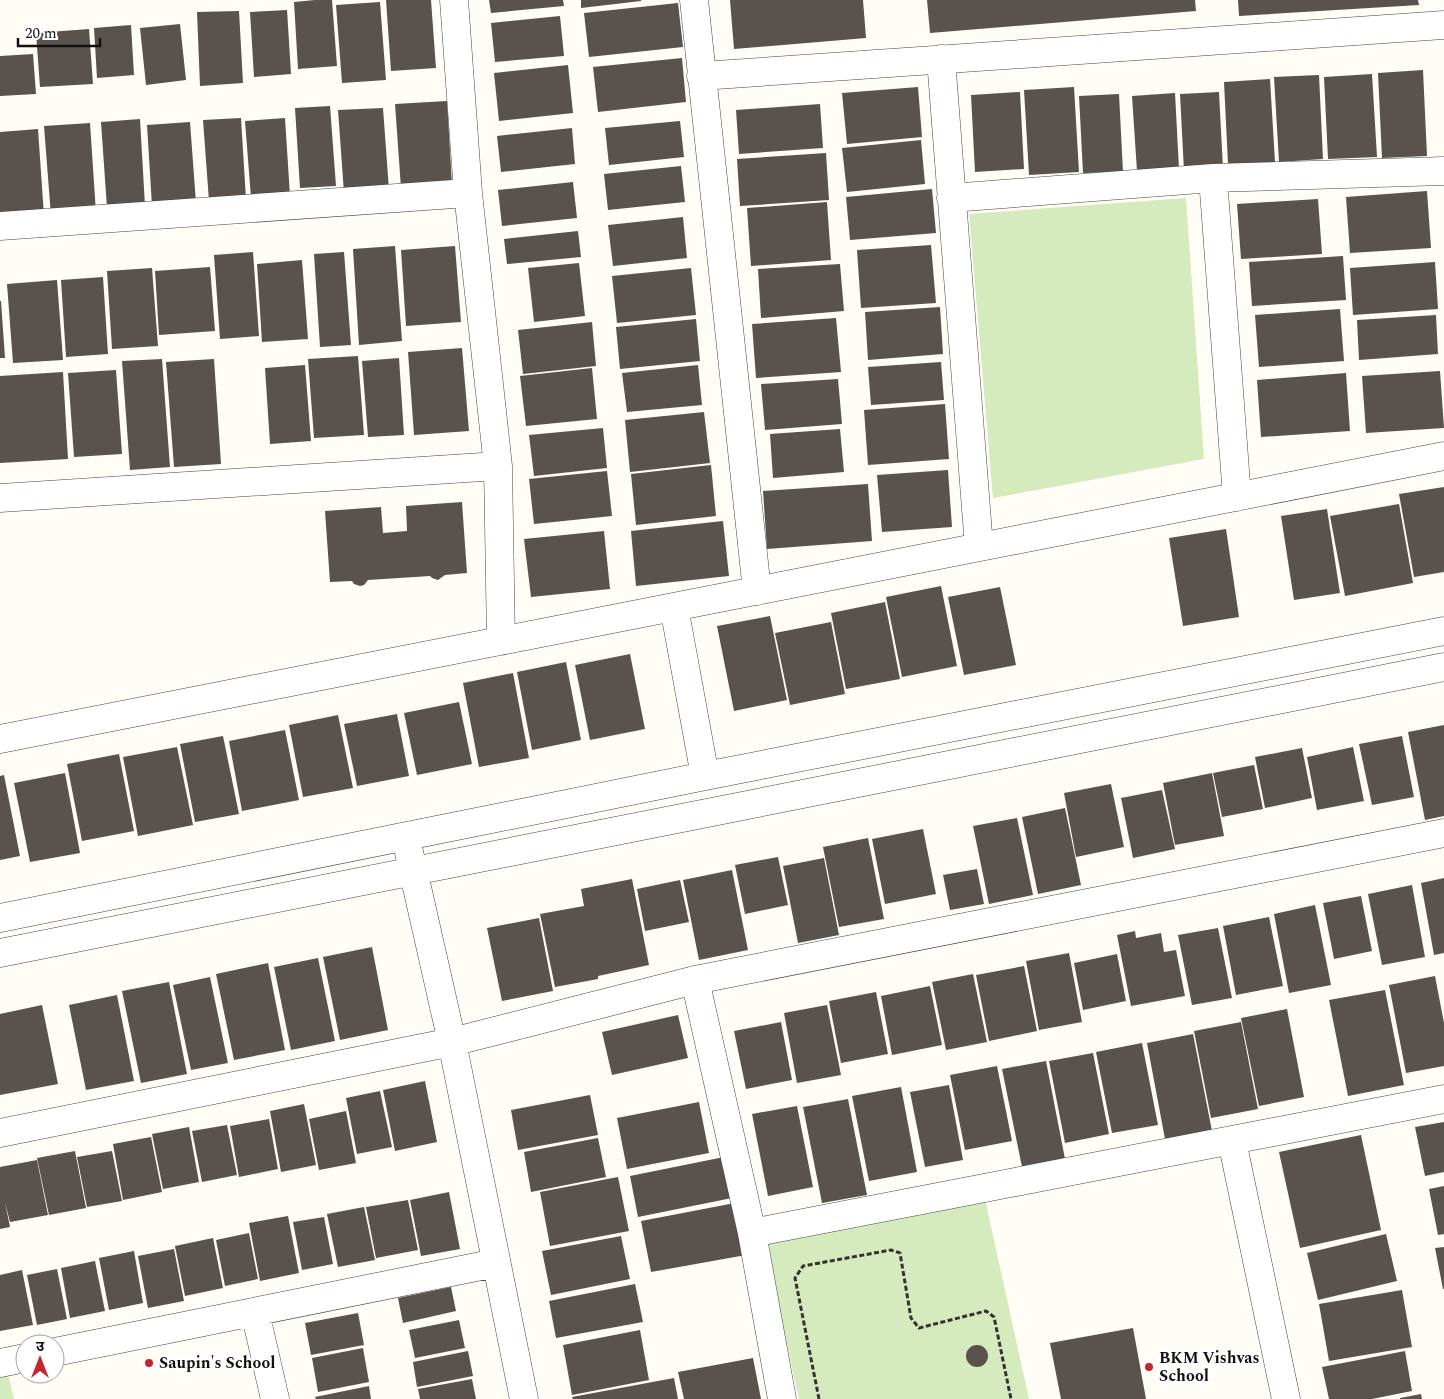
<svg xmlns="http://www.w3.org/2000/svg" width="1444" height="1399" viewBox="0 0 1444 1399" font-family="Spectral,'Noto Sans Devanagari',serif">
  <rect width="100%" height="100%" fill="#fffdf5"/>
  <path fill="#d5ebbd" d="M1186,198L1204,459L993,498L969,214Z
    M983,1190L1029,1399H799L763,1237Z
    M7,1370L14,1399H0V1371Z"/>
  <path fill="#5a524d" d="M315,0H332L337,66L298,69L294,2Z
    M386,0H431L436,68L391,71Z
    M489,0H563L564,6L491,13Z
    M581,0H641V1L581,8Z
    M730,0H863L866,38L734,49Z
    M927,0H1195L1196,11L930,33Z
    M1238,0H1418L1419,5L1239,16Z
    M380,2L386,80L342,83L336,5Z
    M678,3L683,47L589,57L584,13Z
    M287,10L291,74L254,77L250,12Z
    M239,11L243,83L200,86L197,12Z
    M560,16L564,56L495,62L491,23Z
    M180,24L186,80L146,85L140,28Z
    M131,25L134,75L97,78L94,28Z
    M89,29L93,84L40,87L36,33Z
    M33,54L36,94L0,96V56Z
    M682,58L686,102L598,112L593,67Z
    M568,65L573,113L499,121L494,73Z
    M1423,70L1427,156L1382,158L1378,73Z
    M1372,74L1377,157L1328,159L1324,77Z
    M1319,75L1323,159L1279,162L1274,77Z
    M1270,79L1275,162L1228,164L1224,82Z
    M918,87L922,137L847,144L842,93Z
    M1074,87L1079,172L1029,175L1024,90Z
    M1020,92L1024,169L975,172L971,95Z
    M1219,92L1223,169L1184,171L1180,94Z
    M1175,93L1179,169L1137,171L1132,96Z
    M1119,94L1123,172L1083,173L1079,96Z
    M447,101L452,184L401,188L395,104Z
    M820,104L823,148L739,154L736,110Z
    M330,106L336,186L300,188L295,108Z
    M383,108L389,190L344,193L338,110Z
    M241,118L246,199L209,201L203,120Z
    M285,118L290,196L251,198L245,121Z
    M140,119L145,206L107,208L101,122Z
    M680,121L684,157L609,165L605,128Z
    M190,122L196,203L152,206L147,125Z
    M90,123L96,213L51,216L44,126Z
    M572,128L575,164L501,172L497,136Z
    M38,129L44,216L0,219V132Z
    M921,140L925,184L847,192L842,148Z
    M826,153L829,200L740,206L737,159Z
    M681,166L685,202L608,210L604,174Z
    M573,182L577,218L502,226L498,190Z
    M932,189L936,233L850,240L846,197Z
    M1427,191L1431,248L1350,253L1346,197Z
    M1318,199L1322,254L1241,259L1237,204Z
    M827,202L831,260L751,266L747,208Z
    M683,217L687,258L613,266L608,225Z
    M578,231L581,257L507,264L504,239Z
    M931,245L936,303L861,308L857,250Z
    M395,246L402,341L359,345L353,249Z
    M455,246L461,322L406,326L401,250Z
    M253,252L259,336L220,339L214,255Z
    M344,252L351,345L320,347L314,254Z
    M1343,256L1346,300L1252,306L1249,262Z
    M302,260L308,339L262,342L257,264Z
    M1435,262L1438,309L1353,315L1350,268Z
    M579,263L585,316L534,322L528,268Z
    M840,264L844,311L761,318L758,269Z
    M210,267L215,331L159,335L155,271Z
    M152,268L158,346L112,349L107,271Z
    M691,268L696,315L617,323L612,276Z
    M103,277L108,354L66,357L61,280Z
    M57,280L63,360L13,363L7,284Z
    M0,301H1L5,358H0Z
    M940,307L943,354L868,360L865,312Z
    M1340,309L1344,361L1259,367L1255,315Z
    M1436,315L1438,354L1359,360L1357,320Z
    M836,318L841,372L756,378L752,324Z
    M696,319L700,361L620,369L616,327Z
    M592,322L596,366L523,374L518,330Z
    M462,348L469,431L414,435L408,352Z
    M358,356L364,435L314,438L308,359Z
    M399,358L404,435L368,437L362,361Z
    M162,359L170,467L130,470L122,361Z
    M214,359L221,464L174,467L166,362Z
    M941,362L944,400L871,405L868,367Z
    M305,365L311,441L270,444L265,368Z
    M698,365L702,405L627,412L622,373Z
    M592,368L597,419L526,426L520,376Z
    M116,370L122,454L74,457L68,373Z
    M1440,371L1444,428L1366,433L1362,376Z
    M63,372L68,459L0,463V376Z
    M1346,373L1350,431L1261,437L1257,380Z
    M838,379L842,424L765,430L761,384Z
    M945,404L949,459L868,465L864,410Z
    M704,412L710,463L630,472L625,420Z
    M603,428L607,468L534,476L529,435Z
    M840,429L844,472L773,478L770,434Z
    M711,465L716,516L636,525L631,474Z
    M948,470L952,527L882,532L877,475Z
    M607,471L612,516L534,524L529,479Z
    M868,484L872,541L767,549L763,491Z
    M1444,487V572L1414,577L1399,494Z
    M462,502L467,573L445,575L438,580L432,578L430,576L368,580L364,585L360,586L354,584L352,581L330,582L325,511L381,507L383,533L407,531L406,506Z
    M1399,504L1413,583L1345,596L1330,516Z
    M1327,509L1340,593L1294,600L1281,516Z
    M723,521L729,576L636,586L631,531Z
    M1226,529L1239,617L1183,626L1169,538Z
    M604,531L610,589L531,597L524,539Z
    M941,586L957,666L902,677L886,597Z
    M1000,587L1016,665L964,675L948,597Z
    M885,602L900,679L846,689L831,613Z
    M770,616L787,700L734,711L717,626Z
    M831,622L845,694L790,705L775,633Z
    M630,654L645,729L590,740L575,665Z
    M566,662L581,740L532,750L517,672Z
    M513,673L529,758L479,767L463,683Z
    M459,702L472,764L417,775L404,713Z
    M397,714L409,776L357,786L344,724Z
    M338,715L353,788L303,797L289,725Z
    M1444,725V816L1425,820L1408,732Z
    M285,730L299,800L242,811L229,741Z
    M223,736L239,814L195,822L180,744Z
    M1402,736L1414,797L1372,805L1359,744Z
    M177,747L193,825L138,836L123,757Z
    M1353,747L1364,801L1317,810L1307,757Z
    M1302,748L1312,798L1265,808L1255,757Z
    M119,754L134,831L82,841L67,764Z
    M1254,765L1263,809L1222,817L1213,773Z
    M65,773L80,853L30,862L14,783Z
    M1212,773L1224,836L1175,845L1163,783Z
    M4,775L20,856L0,860V776Z
    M1111,784L1124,847L1076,857L1064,793Z
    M1162,790L1175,849L1133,858L1121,798Z
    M1065,808L1081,885L1038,894L1022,817Z
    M1017,818L1033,895L989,904L973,826Z
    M923,829L936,894L885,904L872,839Z
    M868,838L884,919L839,927L823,847Z
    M778,857L788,905L745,914L735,865Z
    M824,858L839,935L798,943L783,866Z
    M977,869L984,904L950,910L943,875Z
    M732,870L748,950L699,960L683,880Z
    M1444,878V953L1434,955L1421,883Z
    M632,879L649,965L598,976V979L555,987L540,914L584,906L581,889Z
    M680,880L689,922L645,931L637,889Z
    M1412,885L1425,957L1382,965L1368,894Z
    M1361,896L1372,951L1334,959L1323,903Z
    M1315,905L1331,985L1289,993L1274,914Z
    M1269,917L1283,986L1236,995L1223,926Z
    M539,918L553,991L502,1001L487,928Z
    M1218,928L1232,998L1192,1005L1178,935Z
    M1135,931L1136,938L1161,933L1164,952L1176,950L1185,996L1131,1006L1117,935Z
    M372,947L388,1030L340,1040L323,957Z
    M1069,953L1082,1022L1039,1030L1026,961Z
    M1117,954L1126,1001L1083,1010L1074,963Z
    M318,958L335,1041L291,1050L274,967Z
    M268,963L285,1050L234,1060L216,974Z
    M1024,966L1037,1031L989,1041L976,975Z
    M973,974L987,1042L946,1050L932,982Z
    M1435,976L1444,1023V1066L1406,1073L1389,985Z
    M210,977L228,1063L191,1070L173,985Z
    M169,982L187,1074L141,1083L122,991Z
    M930,986L942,1045L892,1055L881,996Z
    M1385,990L1404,1085L1348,1096L1329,1000Z
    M876,992L888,1054L841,1063L829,1001Z
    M117,995L134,1081L86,1090L69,1005Z
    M42,1005L58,1084L0,1095V1014Z
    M827,1005L841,1075L797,1083L784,1013Z
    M1287,1009L1304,1097L1259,1106L1241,1018Z
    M678,1015L688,1058L612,1075L602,1032Z
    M781,1022L792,1080L746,1089L734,1031Z
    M1241,1022L1258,1109L1211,1118L1194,1031Z
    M1193,1034L1212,1131L1165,1139L1147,1043Z
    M1142,1043L1158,1125L1112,1133L1096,1052Z
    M1093,1053L1109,1134L1065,1143L1049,1061Z
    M1046,1061L1065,1159L1022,1167L1002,1069Z
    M997,1066L1012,1141L965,1150L950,1075Z
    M425,1081L437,1142L395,1151L383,1090Z
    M949,1085L963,1160L925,1167L910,1092Z
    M901,1087L917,1172L869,1181L852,1096Z
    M380,1091L392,1147L357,1154L346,1098Z
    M590,1095L598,1135L518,1150L511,1110Z
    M848,1099L867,1195L822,1203L803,1107Z
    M699,1102L709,1153L627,1169L617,1118Z
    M304,1104L316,1165L281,1172L270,1111Z
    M797,1106L813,1187L768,1196L752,1114Z
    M346,1111L356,1163L319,1170L309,1119Z
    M269,1119L278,1169L239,1177L230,1126Z
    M1444,1122V1172L1425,1176L1415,1127Z
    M227,1125L237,1175L202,1182L192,1131Z
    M189,1127L199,1182L163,1189L152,1134Z
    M1361,1135L1381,1230L1300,1248L1279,1152Z
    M151,1137L162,1192L123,1200L113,1144Z
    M598,1138L606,1177L531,1192L524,1152Z
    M75,1151L86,1208L49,1215L37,1158Z
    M112,1151L122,1201L87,1207L77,1157Z
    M724,1157L732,1198L638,1217L630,1176Z
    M37,1160L48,1215L10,1222L5,1202L10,1227L0,1229V1167Z
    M618,1177L629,1231L550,1246L540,1192Z
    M1444,1186V1234L1438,1235L1429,1189Z
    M449,1192L460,1249L421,1256L410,1200Z
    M408,1200L418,1250L376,1258L366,1207Z
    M735,1203L746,1255L651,1272L641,1221Z
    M364,1207L375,1260L338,1267L327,1214Z
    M288,1216L299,1273L260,1281L249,1223Z
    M324,1217L333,1264L302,1270L293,1222Z
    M249,1233L258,1279L225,1286L216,1240Z
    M1386,1234L1397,1281L1318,1300L1307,1253Z
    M621,1236L630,1279L551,1295L542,1251Z
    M213,1238L223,1288L185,1296L175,1246Z
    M1444,1247V1289H1443L1435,1248Z
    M174,1249L184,1301L148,1308L138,1256Z
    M134,1251L143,1303L109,1310L99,1258Z
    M95,1261L105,1311L70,1318L61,1268Z
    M57,1269L67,1319L37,1325L27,1275Z
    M22,1270L33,1325L0,1331V1275Z
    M635,1284L643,1322L556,1338L549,1301Z
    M451,1287L456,1311L403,1323L398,1298Z
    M1402,1290L1412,1347L1329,1361L1319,1304Z
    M358,1313L364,1345L311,1355L305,1323Z
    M459,1320L465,1348L415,1358L409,1330Z
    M1133,1328L1146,1399H1061L1050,1343Z
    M640,1330L649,1380L572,1395L563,1345Z
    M966 1356a11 11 0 1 1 22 0a11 11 0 1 1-22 0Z
    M363,1348L369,1382L318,1392L312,1358Z
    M468,1351L473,1376L417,1387L413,1362Z
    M1405,1351L1412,1391L1372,1399H1329L1322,1367Z
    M753,1358L761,1399H684L678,1372Z
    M674,1378L678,1399H573L572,1397Z
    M472,1379L476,1399H420L418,1389Z
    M369,1386L371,1399H316L315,1397Z
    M1421,1394L1422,1399H1400V1398Z"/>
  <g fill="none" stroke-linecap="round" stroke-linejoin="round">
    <defs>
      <path id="minor" d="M454,0L468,193L498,466L501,641
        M694,0L757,591
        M941,59L979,547
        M701,76L1444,25
        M1213,178L1237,497
        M951,198L1213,178L1444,171
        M0,226L468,193
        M0,498L498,466
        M674,607L705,776
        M0,739L1444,456
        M409,852L452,1042L524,1399
        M0,918L705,776L1444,631
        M0,953L1444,667
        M695,980L752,1233L782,1399
        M0,1133L452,1042L695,980L1444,833
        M1232,1141L1286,1399
        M752,1233L1444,1099
        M255,1312L275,1399
        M55,1352L496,1263
        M0,1363L25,1358"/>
    </defs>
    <use href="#minor" stroke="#444" stroke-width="29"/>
    <path stroke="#333" stroke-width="3" stroke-dasharray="5 2.5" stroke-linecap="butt" d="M819,1399L795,1278L803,1266L891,1250L900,1253L911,1318L919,1328L986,1311L994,1317L1011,1399"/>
    <use href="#minor" stroke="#fff" stroke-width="28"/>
  </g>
  <g fill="#c4262e" stroke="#fff" stroke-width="2">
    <circle cx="149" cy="1363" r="5"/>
    <circle cx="1149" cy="1367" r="5"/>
  </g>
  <g text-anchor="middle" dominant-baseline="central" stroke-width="5" stroke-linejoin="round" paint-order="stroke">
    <g font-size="16" font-weight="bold" fill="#111" stroke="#fff" text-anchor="start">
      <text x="1159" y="1358">BKM Vishvas<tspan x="1159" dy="18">School</tspan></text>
      <text x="159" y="1363">Saupin's School</text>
    </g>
  </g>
  <g transform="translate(40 1359)"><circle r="24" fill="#ffffff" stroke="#a0a0a0"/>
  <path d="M0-4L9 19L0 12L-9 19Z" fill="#c4262e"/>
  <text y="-8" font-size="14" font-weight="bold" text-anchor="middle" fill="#111111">उ</text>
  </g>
  <path d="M18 38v8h82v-8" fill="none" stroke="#111111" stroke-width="2.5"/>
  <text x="25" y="38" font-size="15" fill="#111111" stroke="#ffffff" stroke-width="4" paint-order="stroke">20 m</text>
</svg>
